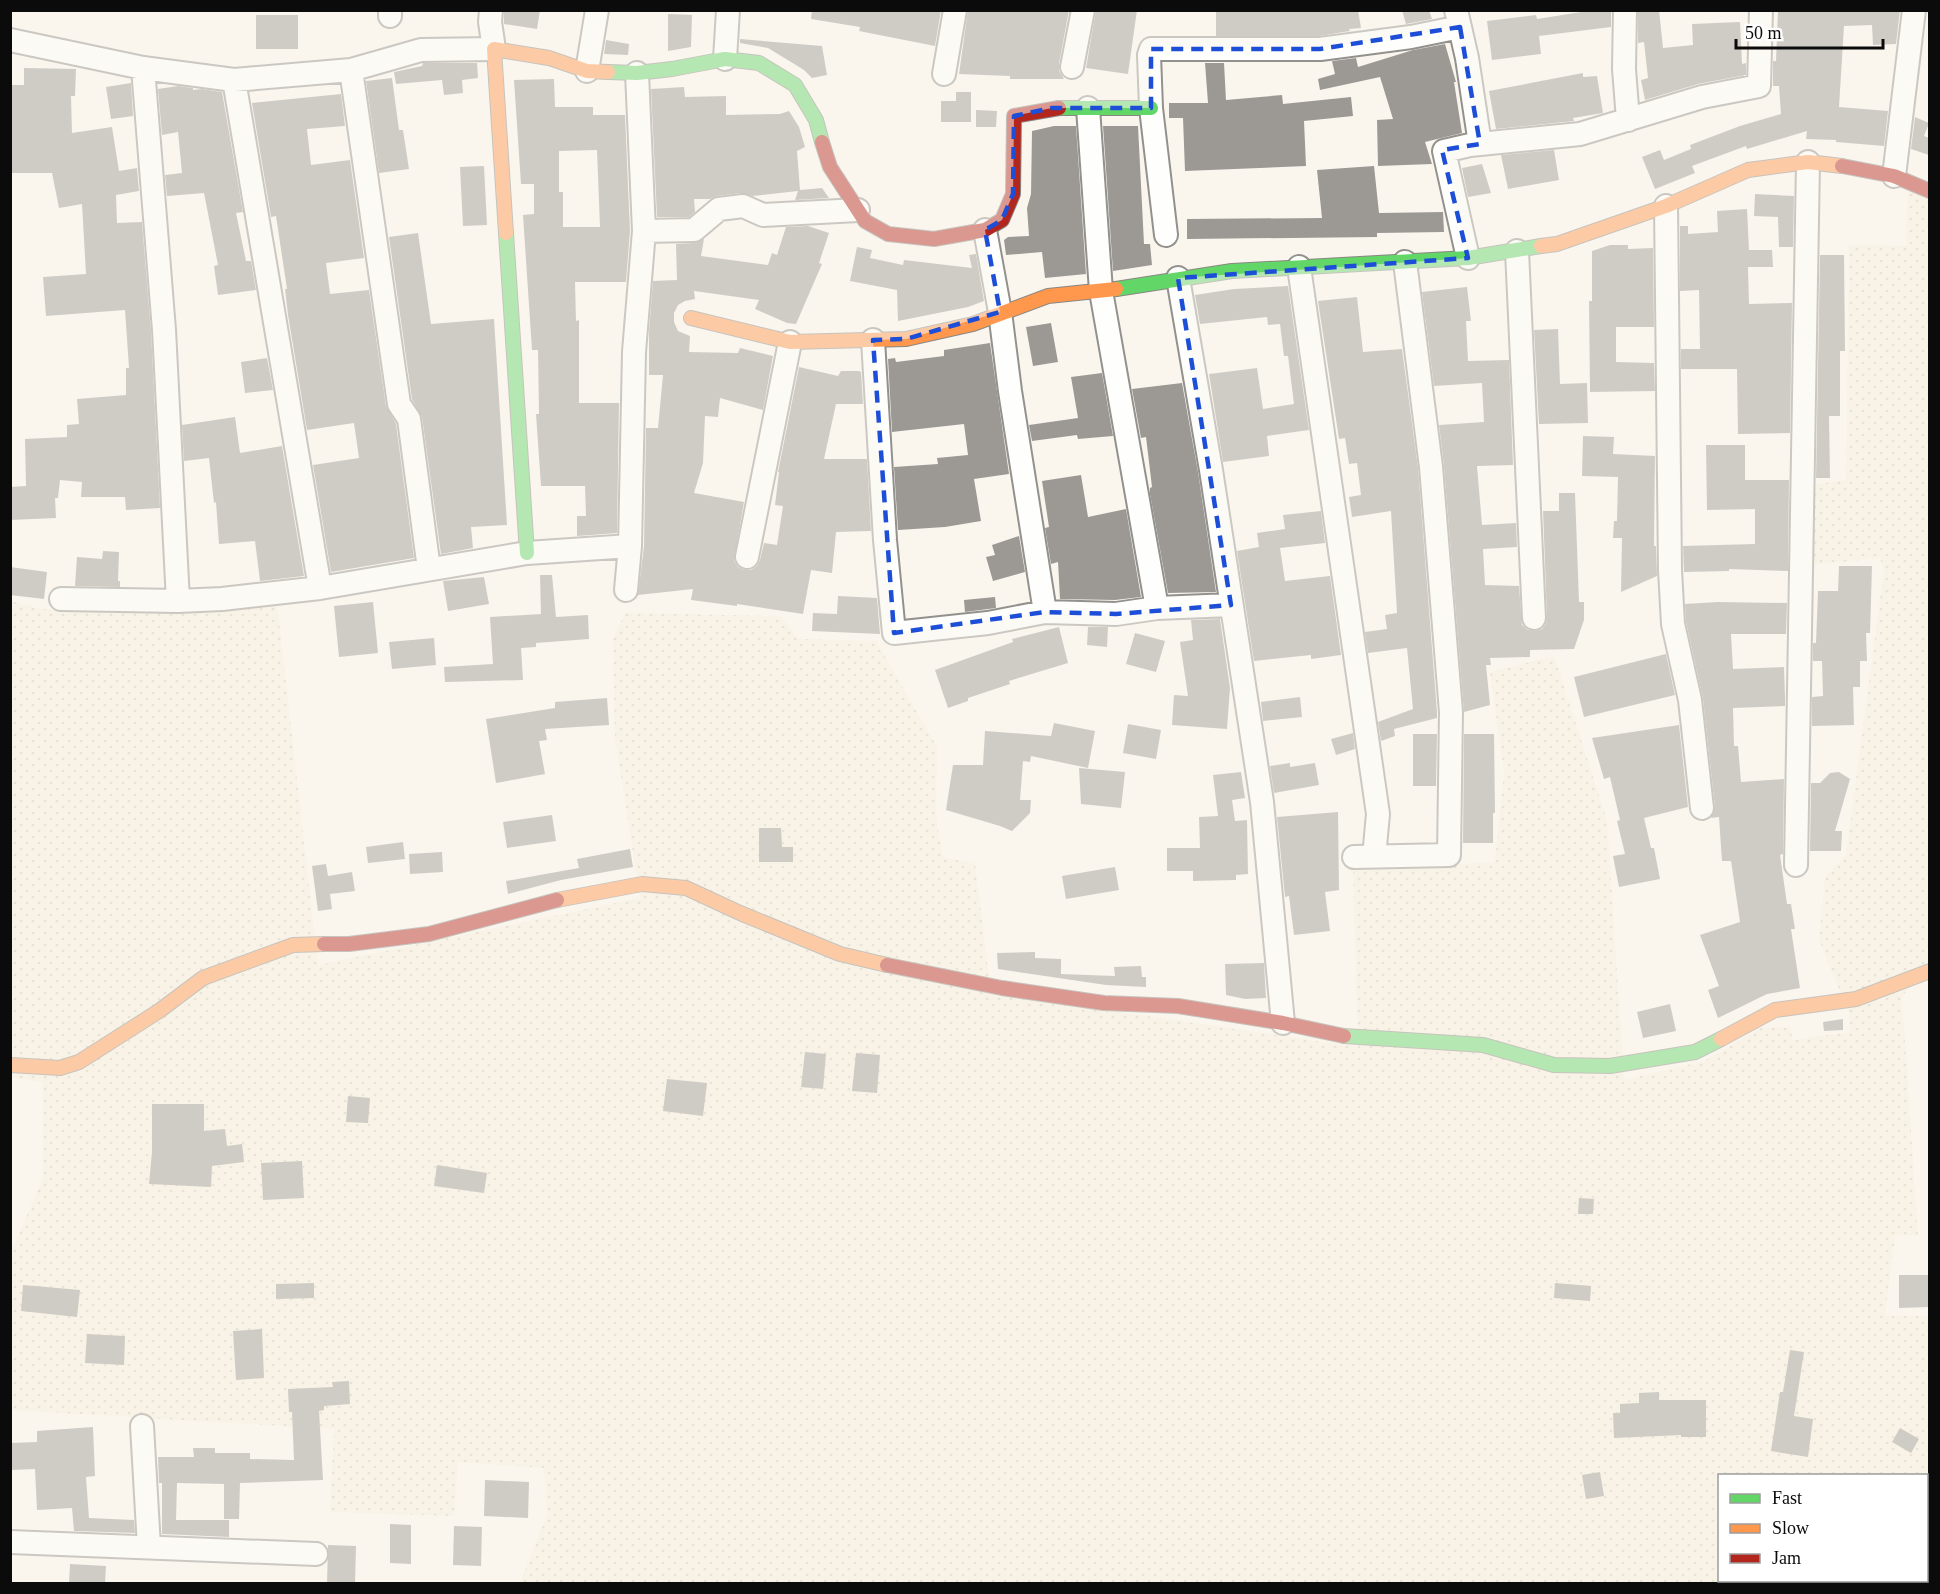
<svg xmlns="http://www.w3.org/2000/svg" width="1940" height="1594" viewBox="0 0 1940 1594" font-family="'Times New Roman',serif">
  <defs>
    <pattern id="farmland-dots" width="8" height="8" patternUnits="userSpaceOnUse" patternTransform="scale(1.5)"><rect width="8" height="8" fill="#f6f0db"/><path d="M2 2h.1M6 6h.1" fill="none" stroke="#d2ccbb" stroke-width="1.8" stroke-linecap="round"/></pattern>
  </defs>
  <rect width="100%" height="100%" fill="#faf6ee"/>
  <path fill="url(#farmland-dots)" fill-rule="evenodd" d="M1908,188L1929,197L1930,959L1902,997L1918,1235H1895L1885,1316H1929V1583H520L547,1515L544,1468L458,1462L454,1516L330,1512L334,1429L11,1410V1252L43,1178V1082L11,1077L10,601L36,608L61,611L211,610L277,604L318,965L640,898L615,738L613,639L625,613L781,616L798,639L876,641L937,747L936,815L943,857L975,864L991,993L1358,1047L1353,870L1495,862L1504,772L1490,672L1554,656L1607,820L1624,1080L1704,1061L1761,1028L1791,1027L1792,1040L1850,1032L1849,1013L1819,940L1825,876L1846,855L1884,570L1880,558L1801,566L1805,486L1846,480L1849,245L1906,246ZM1720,1476H1926V1580H1720Z"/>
  <path fill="#9c9995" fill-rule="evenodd" d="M504,10H540L537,29L504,24Z
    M812,10H941L935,46L859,31L860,27L811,19Z
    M968,10H1069L1059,64V71L1064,79H1010V76L959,74Z
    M1096,10H1137L1128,74L1086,68Z
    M1216,10H1358L1361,28L1349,29L1350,31L1319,36H1216Z
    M1402,10H1429L1432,19L1406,24Z
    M1594,10H1611V27L1539,36L1541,54L1492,60L1487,21L1536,15L1537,19Z
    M1638,10H1659L1663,48L1693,45L1692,24L1740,22L1742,64L1746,63V75L1698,84L1645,100L1641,80L1648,78L1644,42L1638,43Z
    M1778,10H1900L1896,44L1873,45L1872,25L1844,26L1839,107L1888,111L1884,146L1836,142V140L1806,139L1807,131L1747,149L1746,146L1692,166L1695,173L1655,189L1642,157L1660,150L1664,160L1691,149L1690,145L1740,126L1781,114L1779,86H1773V61H1776Z
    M668,14L692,15L691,47L668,51Z
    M256,15H298V49H256Z
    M740,39L822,46L827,75L812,78L804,70L768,48L740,43Z
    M606,40L629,44L628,55L604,54Z
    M1445,44L1456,82H1454L1462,133L1425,142L1432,164L1378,166L1377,120L1393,119L1380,77L1320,90L1318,79L1335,74L1332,61L1356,58L1358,67L1413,50Z
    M423,63H477L478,78L462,80L463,93L444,95L442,80L396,84L394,72L422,66Z
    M1205,63H1224L1226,100L1282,95L1283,104L1351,97L1353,116L1304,121L1306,166L1185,171L1183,118H1169V103H1208Z
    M24,68L76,69L75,96H71L72,133L112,127L119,171L137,168L139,191L116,195L117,223L142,222L151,331L160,508L126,510L125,497H81L82,482L60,480L58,498H55L56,518L10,520V487L26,486L25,439L67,437V425L79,424L77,399L126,395V368H129L125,310L46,316L43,277L86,274L82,204L59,208L52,173H10V85H24Z
    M1583,73V77L1597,76L1603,113L1573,118L1574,121L1496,129L1489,91Z
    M392,78L399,130H403L409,169L379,173L366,81Z
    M554,79L555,107H593V115H625L630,231L626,282H575L576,321L579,320V403H619L617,533L577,536V516H586L585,486H541L536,414H539L538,350H532L523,215L534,214V184H521L514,80ZM597,150L600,227H563V192H559V151Z
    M131,83L133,116L111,119L106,87Z
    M178,86L193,88V90L202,89L222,92L243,212L236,213L246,261H251L256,290L218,295L214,266L218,265L204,193L167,196L165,175L182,173L178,132L162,135L158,89Z
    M684,87L685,97L726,96V115L780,114L789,111L799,127L805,147L797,151L800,190L822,188L829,198L795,200L798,191L753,196L741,193L717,196L710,199H694L695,212L689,217H657L651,89Z
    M956,92H971V122H941V101H956Z
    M341,94L345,126L307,129L311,165L350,160L364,258L326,263L330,294L369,290L386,406L396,424L414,558L331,572L313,465L359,458L354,423L307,430L288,315L285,289H287L276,216L271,217L252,103Z
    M976,110L997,111L996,127H976Z
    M1915,117L1929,123L1924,136L1929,138V155L1911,149Z
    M1054,126H1076L1086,274L1045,278L1042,252L1006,255L1004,240L1008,237L1029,236L1027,208L1031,194L1032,131Z
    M1103,126H1138L1144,244H1150L1152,265L1113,271Z
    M1554,150L1559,180L1508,189L1501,155Z
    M1482,164L1491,193L1468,197L1462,168Z
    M484,166L487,225L463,226L460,167Z
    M1374,166L1379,213L1443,212L1444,232L1377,233V237L1187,239V219L1322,218L1317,170Z
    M1755,194L1794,196L1793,247H1779L1778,217L1754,216Z
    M1747,209L1749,250H1772L1773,267H1748L1749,304L1792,303L1790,433L1738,434L1737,369H1681V349H1700L1699,290L1680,291V226H1688V234L1718,232L1717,211Z
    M808,226L829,233L819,263L822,264L796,324L787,323L755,309L759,300L694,291L695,299L685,301L678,305L674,313V322L678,331L690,336L689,352L738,353L740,348L773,356L763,410L720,398L718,417L705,416L703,463L694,493L744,502L734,561L738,567L744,570H751L757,566L760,560L764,543L777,545L783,506L775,505L779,472H778L799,367L838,376L841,371H859L861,372L863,404H836L824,459H867L871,531L836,532L832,573L811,570L803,614L737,604V606L691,600L693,589L638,595L644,546L646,428H658L663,375H649V332L653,281L677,280L676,244L694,243L704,239L701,256L768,265L772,253L777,255L786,227Z
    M418,233L431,324L494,319L507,525L471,527L473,548L441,554L422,417L412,399L389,237Z
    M1610,245H1628V249L1653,248L1654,327H1616V362L1654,363L1655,391L1590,392L1589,301H1592V251Z
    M857,247L872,250L870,258L903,265L904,260L972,268L969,255L976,254L984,301L968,307L898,321L897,290L850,281Z
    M1820,255H1844L1845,351H1840V416H1829L1830,478H1816Z
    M1288,286L1309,430L1267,436L1269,456L1223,462L1209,374L1257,368L1263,409L1294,404L1288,356H1284L1280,324L1268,325L1267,317L1200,324L1195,295L1234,289Z
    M1467,287L1471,321H1466L1468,361L1509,360L1513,465L1477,466L1482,525L1516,523L1517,547L1483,549L1485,585L1519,586L1522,625L1528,630L1535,631L1542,629L1546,624L1547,617L1543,511H1559V493H1575L1579,602H1584V620L1574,649L1530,650V657L1490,658L1491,665H1486L1490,705L1464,712L1444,466L1439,425L1484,422L1482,383L1434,386L1422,292Z
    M1357,297L1363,352L1402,349L1418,468L1437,712V718L1394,729L1395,736L1381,741L1378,722L1413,709L1407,648L1368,653L1365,632L1387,629L1385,615L1397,613L1391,511L1352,517L1349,497L1361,495L1357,463L1349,464L1345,438L1339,439L1318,301Z
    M1051,323L1058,362L1033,366L1026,327Z
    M1558,329L1560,384L1587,383L1588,423L1539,424L1534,330Z
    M990,343L1009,474L974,479L981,521L945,527L898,530L894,467L938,464L937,458L968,455L964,424L892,432L888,359L895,358L896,362L944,356V350Z
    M267,358L273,390L245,393L241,362Z
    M1102,373L1113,436L1078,439L1077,435L1032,441L1029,425L1078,418L1071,377Z
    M1182,383L1198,472L1216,592L1168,593L1150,494V488L1152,487L1146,437L1141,438L1132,389Z
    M235,417L240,453L282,446L304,576L260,581L255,541L219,544L216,502L214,503L209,458L184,461L182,425Z
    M1583,436L1614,437L1613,454L1655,456L1654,546H1656L1657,576L1621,592L1622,538H1613L1614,521H1617L1618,477L1582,476Z
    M1706,445H1745V480H1789L1788,571L1729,569V571L1684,572L1683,546L1755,544V509L1707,510Z
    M1081,475L1088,517L1126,509L1141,597L1115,600L1060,599L1058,562L1051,564L1045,528L1049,527L1042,481Z
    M1321,511L1325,543L1280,548L1285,581L1330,576L1341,655L1311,659V655L1254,661L1237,551L1259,547L1257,533L1285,529L1283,515Z
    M1019,536L1025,572L993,581L986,557L995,555L992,545Z
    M103,551L119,552L118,581H120V587L75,586L77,557L102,559Z
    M1839,566H1872L1870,633H1866L1867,661H1860V687H1853L1854,725L1812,726V697L1823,696L1822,661H1813V643H1816L1818,591H1838Z
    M10,567L47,572L44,599L10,595Z
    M540,575H552L556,617L588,615L589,639L536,643V647L521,648L523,680L445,682L444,667L493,664L490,617L541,614Z
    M484,577L489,604L448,611L443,581Z
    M838,596L877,598L880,634L812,631L813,613L837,614Z
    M995,597L996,608L965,612L964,600Z
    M373,602L378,653L339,657L334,606Z
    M1718,602L1787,603L1786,634H1731L1733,669L1784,667L1785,697V706L1733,708L1734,746H1738L1741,782L1784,779L1783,854L1780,855L1787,904H1791L1795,929H1791L1800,988L1767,994L1718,1018L1708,990L1719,986L1700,935L1740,922L1731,861H1722L1719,817L1711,818L1715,807L1703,699L1686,622L1685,604Z
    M1220,619L1230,688L1227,729L1172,725L1174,695L1188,696L1180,642L1193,640L1191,620Z
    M1059,627L1068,663L1009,681L1010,684L968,698V701L948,708L935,670L1013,642L1012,639Z
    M1088,627H1108L1107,647L1087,645Z
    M1135,633L1165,641L1156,672L1126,664Z
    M434,638L436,665L392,669L389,642Z
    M1666,654L1675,695L1584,717L1574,677Z
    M1300,697L1302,717L1263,721L1261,702Z
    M607,698L609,725L545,729L547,740L539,741L545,774L496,783L486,719L555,708V702Z
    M1054,723L1095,731L1088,768L1031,756L1030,762L1023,761L1020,800H1031L1030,813L1012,831L1000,826L946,810L953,765H983L985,731L1051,736Z
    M1128,724L1161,730L1156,759L1123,753Z
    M1679,725L1688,807L1644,818L1651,848H1654L1660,879L1619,887L1613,856L1625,854L1617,821L1620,820L1610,777L1604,779L1592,738Z
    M1353,733L1355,749L1336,755L1331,739Z
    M1413,734H1437L1436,786H1413Z
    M1464,734H1494L1495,813H1493V843H1463Z
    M1290,763V767L1315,763L1319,785L1274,793L1270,766Z
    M1079,768L1125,772L1121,808L1081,804Z
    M1241,772L1245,798L1232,800L1235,821L1247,820L1248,874L1236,875V880L1193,881V871H1167V848H1200L1199,817L1218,816L1213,775Z
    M1839,772L1850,779L1835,831H1842L1841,851H1810L1811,783H1820L1830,773Z
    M1338,812L1339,890L1325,892L1330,931L1294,935L1289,896L1285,897L1277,817Z
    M552,815L556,841L507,848L503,822Z
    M759,828H781L782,847H793V862H759Z
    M403,842L405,859L368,863L366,847Z
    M630,849L633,867L561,880L508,894L506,881L579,868L577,859Z
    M442,852L443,872L410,874L409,854Z
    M326,864L328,876L352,872L355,891L330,894L332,909L318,911L312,866Z
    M1115,867L1119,890L1066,899L1062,876Z
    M1035,952V958L1061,959V974L1115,976L1114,967L1141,966L1142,977H1146V987L1106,985L998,969L997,953Z
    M1264,963L1266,998L1245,999L1226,995L1225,964Z
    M1670,1004L1676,1031L1643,1038L1637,1012Z
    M1843,1019V1030L1824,1031L1823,1022Z
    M805,1052L826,1054L823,1089L801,1087Z
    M856,1053L880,1055L877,1093L852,1091Z
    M667,1079L707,1083L703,1116L663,1111Z
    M348,1096L370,1098L368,1123L346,1122Z
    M152,1104H204V1131L225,1129L227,1146L242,1144L244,1162L212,1166L211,1187L149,1184L152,1152Z
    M302,1161L304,1198L263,1200L261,1163Z
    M437,1165L487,1173L484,1193L434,1186Z
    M1579,1198L1594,1199L1593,1214H1578Z
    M1899,1275H1929V1307L1899,1308Z
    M314,1283V1298L276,1299V1284Z
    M1555,1283L1591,1286L1590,1301L1554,1298Z
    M23,1285L80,1290L77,1317L21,1311Z
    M262,1329L264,1378L236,1380L233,1331Z
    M87,1334L125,1336L124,1365L85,1363Z
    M1790,1350L1804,1352L1794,1416L1813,1419L1808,1457L1771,1451L1780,1392H1783Z
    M349,1381L350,1404L324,1406V1410L319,1411L323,1480L240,1483L239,1519H224V1484L177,1483L176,1520H229V1537L162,1534V1483H159L158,1457H194L193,1448H215V1453H250V1459L294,1460L292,1412H289L288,1389L333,1387L332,1382Z
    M1659,1392V1400H1706V1437H1681V1435L1614,1438L1613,1413H1620V1404L1639,1403V1393Z
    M93,1427L95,1476L86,1477L89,1518L134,1520L135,1533L74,1531L72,1508L37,1510L35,1469L10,1470V1443L37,1442V1431Z
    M1900,1428L1919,1439L1911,1453L1892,1442Z
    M1600,1472L1604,1496L1586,1499L1582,1475Z
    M485,1480L529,1482L528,1518L484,1516Z
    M390,1524L411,1525V1564L390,1563Z
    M454,1526L482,1527L481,1566L453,1565Z
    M328,1545L356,1546L355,1584H327Z
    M70,1564L106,1566L105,1584H69Z"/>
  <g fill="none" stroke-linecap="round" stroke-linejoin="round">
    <defs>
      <path id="street" d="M1456,10L1467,58L1480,144
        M1625,10L1624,69L1628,120
        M390,16V10
        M10,40L143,68L234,80L351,70L421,50L494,49L490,22L491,10
        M725,59L728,10
        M1072,67L1083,10
        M143,68L164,330L178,601
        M351,70L399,404L409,419L429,569
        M587,71L597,10
        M944,74L955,10
        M234,80L320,588
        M1088,108L1101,291L1157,608
        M1894,176L1914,10
        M1666,206L1670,570L1673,624L1690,700L1702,808
        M985,230L1000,312L1010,391L1045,612
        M644,231L694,230L719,209L743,206L763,215L858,210
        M1166,235L1151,108L1149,55L1151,49H1320L1411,37L1460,27
        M1517,251L1534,618
        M1468,258L1444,151L1470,145L1580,134L1702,97L1759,86L1761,10
        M1299,267L1378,814L1374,857
        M1178,278L1211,470L1262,802L1283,1023
        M873,340L885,540L894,633L988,623L1045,612L1116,614L1157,608L1231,605
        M747,557L790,342
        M626,590L630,546L634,352L644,231L637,73
        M61,599L178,601L222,599L320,588L527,553L630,546
        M1354,857L1449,855L1451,712L1431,467L1405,262
        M1796,865L1808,162
        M142,1426L149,1547
        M10,1542L316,1554"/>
      <path id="fast" d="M608,72L637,73L672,69L725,59L759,63L795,85L816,120L822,142
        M1059,108H1151
        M506,233L527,553
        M1116,289L1232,271L1468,258L1541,246
        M1344,1036L1483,1045L1554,1065L1610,1066L1695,1052L1721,1039"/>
      <path id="slow" d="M506,233L494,49L549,58L587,71L608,72
        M1541,246L1557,244L1666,206L1748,170L1808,162L1842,166
        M691,318L790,342L906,339L973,324L1048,296L1116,289
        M557,900L642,884L686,888L740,913L840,954L887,965
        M1721,1039L1775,1010L1856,999L1930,971
        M10,1065L60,1068L79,1062L159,1011L203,978L293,945L324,944"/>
      <path id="jam" d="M822,142L830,167L865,221L888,234L934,239L985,230L1002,220L1013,194L1014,116L1059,108
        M1842,166L1894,176L1930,191
        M324,944H349L429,934L557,900
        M887,965L1002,988L1104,1003L1178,1006L1283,1023L1344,1036"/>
    </defs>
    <use href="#street" stroke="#93918d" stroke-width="26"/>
    <use href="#fast" stroke="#898784" stroke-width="16"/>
    <use href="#slow" stroke="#898784" stroke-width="16"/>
    <use href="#jam" stroke="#898784" stroke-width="16"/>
    <use href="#street" stroke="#fefefc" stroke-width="22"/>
    <use href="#fast" stroke="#63d668" stroke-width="14"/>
    <use href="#slow" stroke="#ff974d" stroke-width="14"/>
    <use href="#jam" stroke="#b3261e" stroke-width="14"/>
  </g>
  <path d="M0 0H1940V1594H0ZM1460,27L1480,144L1442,150L1468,258L1178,278L1231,605L1116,614L1045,612L894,633L873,340L906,339L1000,312L985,230L1002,220L1013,194L1014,116L1052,108H1151V49H1320Z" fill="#faf6ee" fill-opacity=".55" fill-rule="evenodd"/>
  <path fill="none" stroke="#1d4ed8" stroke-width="4.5" stroke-dasharray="12 8" stroke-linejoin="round" d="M1460,27L1480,144L1442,150L1468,258L1178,278L1231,605L1116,614L1045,612L894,633L873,340L906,339L1000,312L985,230L1002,220L1013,194L1014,116L1052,108H1151V49H1320Z"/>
  <rect width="1940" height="1594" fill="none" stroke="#0b0b0b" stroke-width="24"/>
  <rect x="1718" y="1474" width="210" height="108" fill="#ffffff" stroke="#9d9d9d" stroke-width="1.5"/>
  <rect x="1730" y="1494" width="30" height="9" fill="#63d668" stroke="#9d9d9d" stroke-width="1.5"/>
  <text x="1772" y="1504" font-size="18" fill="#0b0b0b">Fast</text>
  <rect x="1730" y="1524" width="30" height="9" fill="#ff974d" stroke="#9d9d9d" stroke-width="1.5"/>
  <text x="1772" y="1534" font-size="18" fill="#0b0b0b">Slow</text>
  <rect x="1730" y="1554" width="30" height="9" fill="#b3261e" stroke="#9d9d9d" stroke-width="1.5"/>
  <text x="1772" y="1564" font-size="18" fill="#0b0b0b">Jam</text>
  <path d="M1736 39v9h147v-9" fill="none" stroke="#0b0b0b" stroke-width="3"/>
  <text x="1745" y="39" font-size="18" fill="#0b0b0b" stroke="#ffffff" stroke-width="4.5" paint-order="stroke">50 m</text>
</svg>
